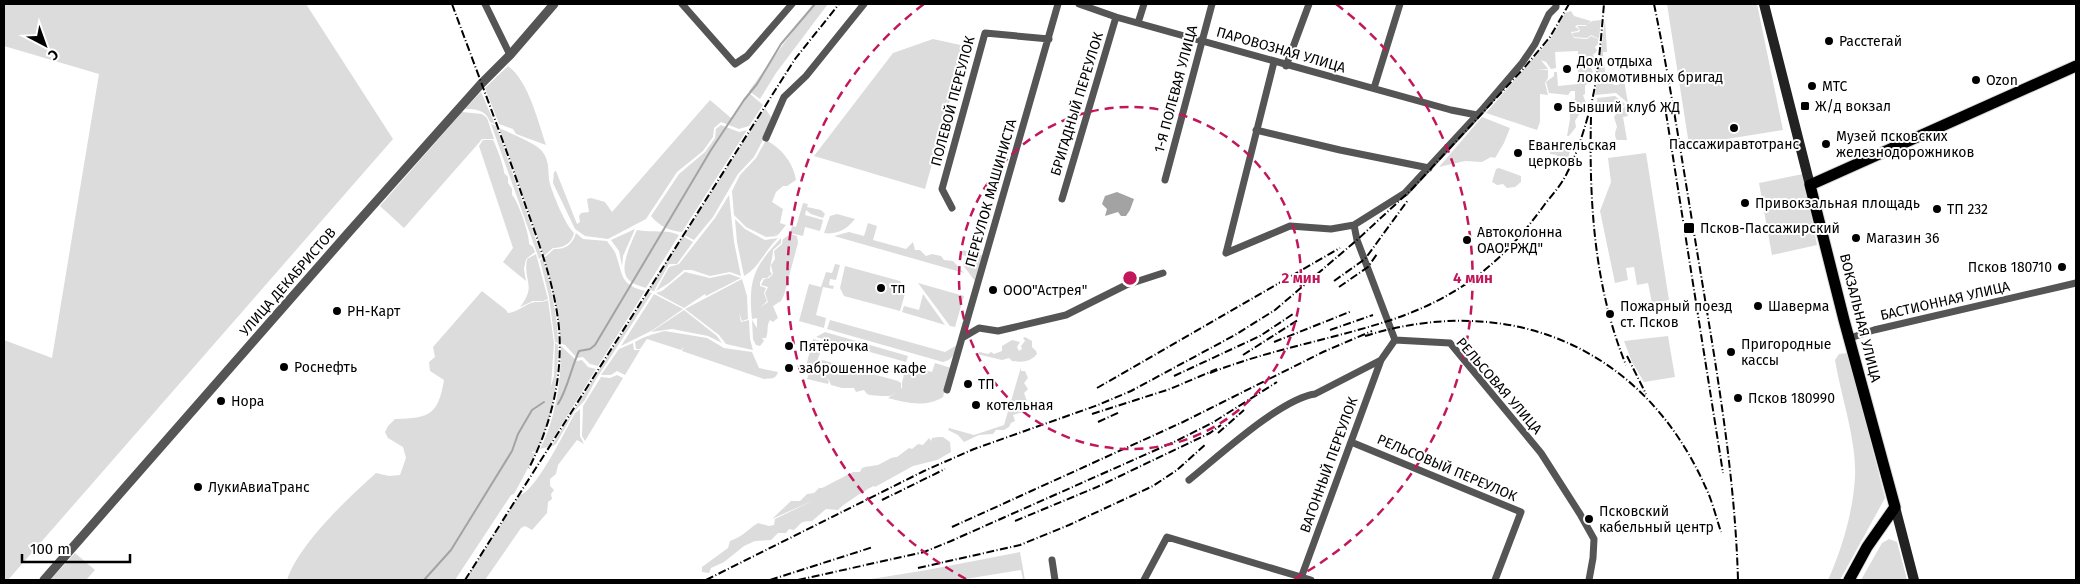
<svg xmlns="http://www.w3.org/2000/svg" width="2080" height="584" viewBox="0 0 2080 584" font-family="'Fira Sans',sans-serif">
  <rect width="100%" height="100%" fill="#fff"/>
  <path fill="#dcdcdc" d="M4,4H306L393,139L8,580H4V340L52,358L99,74L4,46Z
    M813,4H828L776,73L760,99L749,91Z
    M1667,4H1757L1783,130L1689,145Z
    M1571,11L1574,16L1591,21L1587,25L1592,21L1601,20L1599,39L1591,35L1587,38L1574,37L1572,33L1579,32L1580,30L1577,26H1585L1587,25H1577L1575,27L1579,29L1578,31L1571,32L1574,38L1587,39L1591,36L1598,39V44L1595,47L1597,51L1593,55L1596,60L1591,68L1593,72L1589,76V81L1585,86V94L1583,95L1586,103L1575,121L1576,127L1569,136H1567L1570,119L1569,103L1575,99V91H1571L1568,95L1549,93L1546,82L1554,76V72H1557L1558,86L1578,84V51L1555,52L1556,68L1551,69L1546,62L1541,60L1548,69L1537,70H1548V78L1545,83L1548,95L1540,94V122L1537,130L1486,113L1551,38L1565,13Z
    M1605,20L1607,52H1603L1605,72L1609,73L1611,82L1614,85H1618L1624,80L1628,103L1616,93L1595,95Z
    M933,39L965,46L925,189L814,156L893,53Z
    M508,66C528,80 538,121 546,145L516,134L513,129L499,124L485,88Z
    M481,92L495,124L490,122C486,110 476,109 465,109Z
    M749,93L763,105L749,126L739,129L721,122L714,128L713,137L703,151L677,172L646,219L608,239L585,236L575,229L553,183L554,172L556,171L577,224L580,222L579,216L581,213L589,212L587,199L591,198L605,202L612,212L710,100L731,118Z
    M1615,96L1625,104L1622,107L1615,103L1607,111L1598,112L1597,98Z
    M1625,105L1628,116L1623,117L1627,140H1617C1614,137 1615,131 1617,127L1614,117L1620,108H1624Z
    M765,108L771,117L764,138L754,157L738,174L713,217L694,240L684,235Z
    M462,112L482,114L487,118L494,139H482L477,145L404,228L380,206Z
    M1482,117L1510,128L1504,143L1495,158L1491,157L1482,162L1465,161L1439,167Z
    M491,124L496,126L542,257L539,259Z
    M721,125L739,132L747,130L682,232C670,231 659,226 651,216L679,174L705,152L715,138L716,129Z
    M499,128C508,132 537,144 542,151C551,162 547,174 550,184C554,197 565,224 574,233C572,243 564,248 553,248L544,256Z
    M483,140H493C496,145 505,169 504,173L508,177V183L512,189V195C518,200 530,236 529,244L533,247L535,252L526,259L524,269L526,281L503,262L513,248L479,146Z
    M766,140C782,149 793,162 796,180L787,186H783L776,192L772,202L783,209L780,223L786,225L778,235L774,234L778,236L766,237L746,227L734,215L732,191L740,175L756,158Z
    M1551,141L1568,144C1572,152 1568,159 1563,166L1553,163L1557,155L1550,154Z
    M1646,153L1669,300L1652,303L1648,283L1637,285L1634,267L1626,268L1628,280L1615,283L1600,211L1611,182L1608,158Z
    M1499,168L1521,176V182L1515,187L1507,188L1503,184L1497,185L1492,182L1496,169Z
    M1803,174L1817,245L1772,255L1759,183Z
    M729,195L734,242L741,276L730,272L710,276L692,270H684L669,283L656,291L669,267L679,264L715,218Z
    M803,203L808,204L807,207L821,210L825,214L823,218L811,214L806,210L805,215L823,220L820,231L805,227L803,236L790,233L792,226L796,227Z
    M837,214L855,219C847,229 837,235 824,233L830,216Z
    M735,219L745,229L765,240L778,238C765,250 759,268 744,276L737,242Z
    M868,223L877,226L873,240L906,249L913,242L915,250H920L926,256L932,254L941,256L944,260L953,261L964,273L834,236L849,232L864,236Z
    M635,229L623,256L622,266L619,251L611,240Z
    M637,230C651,233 667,229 679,235L646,288C640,286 632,284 628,279C618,269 632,241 637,230Z
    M576,233L583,239L607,241C610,246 615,250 616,255C623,275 620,285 645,291L598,366L590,364L583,357L577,358L565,345L560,343C560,314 551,286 544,258L554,249C565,250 573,244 576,233Z
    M791,234L797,236L798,243L784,295L781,301L773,306L778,318L773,322L770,320C766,326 769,331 766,338H762L758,332L764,341L760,346L756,345L753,339L752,320L757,328V318L752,319C748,279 754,267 781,238V243L773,250C773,258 770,263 770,271L772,274L767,278H763L760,282V286L766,288L764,293L767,301L761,307L768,302L765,293L768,287L761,285L764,279L769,278L773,274L771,265L775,259L774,251L782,244L783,239Z
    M683,236L693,242L677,264H669L654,291L648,290Z
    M963,250L984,256L977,284L963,265L966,256L962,255Z
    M536,254L548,299L543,301H533L520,307C537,285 523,282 527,259Z
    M543,258C550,286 558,314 558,343L555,342L549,297L540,260Z
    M835,264L840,265L836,280L830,279L829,285L834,286L833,289L823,287L816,315L826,318L824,328L799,321L809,284L821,287L826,272L832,273Z
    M845,266L900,281L906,290L900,311L844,296L840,288Z
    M685,272L710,278L729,274L741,278L706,296L705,294L684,308L656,293L662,291Z
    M742,279L747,296L748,319L742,321L739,313L741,322L749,320L750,339L753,350L726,344L719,335L685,309Z
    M918,283L964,296L955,327L950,326Z
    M482,291L506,310L508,313C517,312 523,306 531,303C537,301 542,303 548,300L554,343L551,386L554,376L555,343L558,345C558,380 553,419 537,451L532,452V453H536L514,494L511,495L455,580H287C299,544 347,499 376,473L389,476L400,475L406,458L403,447L388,438L385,432L388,426L395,419C430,418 438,415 444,380L430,371L429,362L435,357L433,347Z
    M648,292L652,293L595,381L585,400L574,412L556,444L551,447Z
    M654,294L683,309L653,330L621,346Z
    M923,294L945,325L902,312L904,306L919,310Z
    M684,310L717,336L722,343L708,336L672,329L651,332Z
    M830,320L945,352L957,345C954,354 953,360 943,362L827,329Z
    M665,331L707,338L724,348L752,352L759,368L778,372C776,380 770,378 764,379L682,351L683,347L681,350L647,339L640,349H636L635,342C645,336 653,334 665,331Z
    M825,332L908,356L906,362L816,337Z
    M1668,336L1675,377L1644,382L1632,362L1624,341Z
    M1025,337L1032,341V347L1036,351L1037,354C1030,363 1021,362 1012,361L1009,358L1002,360L977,354L980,352L988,354L991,352L994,354L1002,351V346L1012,340L1020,342L1017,347L1019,351L1022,349L1021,346L1025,341L1023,338Z
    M813,339L824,342L816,364L823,369V377L829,381L828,384L807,379L809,373L806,366Z
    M633,343L634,350H640L625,375L617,371L611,375H601L619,349Z
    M561,346L577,361L582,360L588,367L596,369L548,447L540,449C556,418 561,381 561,346Z
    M1848,353L1885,498L1840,580H1828C1842,549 1853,512 1855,477C1857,441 1841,397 1835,360L1839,354Z
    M822,360L898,381L901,383V389L890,396C885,396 871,396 867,394L864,390L856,392L854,388H842L831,385L829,380L824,378L822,367L818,364Z
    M935,363L951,368L943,397C926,408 906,403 888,398L902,388V383L906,365L932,372Z
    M1021,367V371H1025L1028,378L1024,383L1028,389L1024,393L1027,401L1022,403L1023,412L1013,415L1015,421L1011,423L1009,427L1004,430H996L993,434L979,435L964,442L958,435L948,430L949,428L974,435L1004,425Z
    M617,375L623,378L585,441L582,436L583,406L601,377L610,378Z
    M580,409V436L584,444L577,440L558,465L556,474L550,479V486L554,490L551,494L552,499L548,502L547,513L532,530L525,526L521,528L485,580H465L520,495C536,491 565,431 575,413Z
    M939,437H943L950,442L951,452L937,460L913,466L875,487L874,486C868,488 841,506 838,510L826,509L812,521C797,522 804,522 794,530L789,529L786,533H778L771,540L755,541L744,546L724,562L711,568L709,573L702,572V567L728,548L730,541C742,537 747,530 758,523L769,526L774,525L775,519L814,500L772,519L791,501H800L807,494L814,493L819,488H822L853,472H860L862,468C867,466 873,466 878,465C885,462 890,457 897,457L909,448L912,449L918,444L923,445L929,438L931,441L932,438Z
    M1889,539L1897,542L1907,580H1861L1882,543Z
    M1020,552L1025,580H1023L1021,570L959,580H865L927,570Z
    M75,553L95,570L86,580H50Z"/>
  <path fill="#a3a3a3" d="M1117,192L1134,199L1130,210L1126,216H1121L1118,212L1105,216L1107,209L1102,204L1105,196Z"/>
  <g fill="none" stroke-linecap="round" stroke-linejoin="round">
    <path stroke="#a3a3a3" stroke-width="2" d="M558,404C568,388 571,368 579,351L590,349L595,345L711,150L744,100L757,84L781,44L815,4
      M424,580L451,550L512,451L518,434L532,410L544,402"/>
    <defs>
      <path id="primary" d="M1849,580L1867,547L1895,507L1844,320L1810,185L2076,66"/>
    </defs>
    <use href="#primary" stroke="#dbdbdb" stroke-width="13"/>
    <path stroke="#555" stroke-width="7" d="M485,4L510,55
      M682,4L735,64L747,56L792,4
      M1079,4L1116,17L1451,110L1477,115
      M1138,23L1144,4
      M1286,66L1309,4
      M1374,88L1400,4
      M1256,130L1340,150L1429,168
      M766,138L784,97L806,76L864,4
      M1165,180L1212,4
      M1062,199L1116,17
      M952,208L942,189L985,33L1049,39
      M1226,253L1274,62
      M1226,253L1290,226L1331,229L1354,225
      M962,338L979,328L998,331L1066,315L1126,285L1163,273
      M1850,338L1874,330L2076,283
      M1395,340L1357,240L1354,225L1405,193L1481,111L1522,63L1535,44L1549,14L1556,7V4
      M947,390L1058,4
      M1351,442L1521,512L1495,580
      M1189,480C1218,457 1280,399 1315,394L1381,360L1395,340L1450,343L1541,453L1580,514L1594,539L1593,558L1589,580
      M1052,560L1055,580
      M1301,578L1381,360
      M1144,580L1167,537L1311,580"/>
    <path stroke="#555" stroke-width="9" d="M44,580L349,232L481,84L510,55L554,4"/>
    <path stroke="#222" stroke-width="10" d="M1764,4L1810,185
      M1895,507L1914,580"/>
    <use href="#primary" stroke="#000" stroke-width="11"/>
    <path stroke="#000" stroke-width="2" stroke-dasharray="8 2.5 1 2.5" stroke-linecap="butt" d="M452,4C477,72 503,139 526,207C540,246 555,287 559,328C563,377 551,425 529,468
      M1654,4C1672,91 1685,180 1700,269C1717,372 1735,475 1738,580
      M1666,113L1723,473
      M1591,117C1589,201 1594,287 1626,365
      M1334,281L1365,259L1408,200
      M1339,287L1368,267L1377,254
      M1330,330L1373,315
      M1365,336C1509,291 1643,347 1705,486C1712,500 1716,517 1721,532
      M1274,342L1352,311
      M1243,355L1298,320
      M1627,356L1646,394
      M1210,373C1268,350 1329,340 1388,321C1458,298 1503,263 1545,204C1553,194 1562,184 1567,173C1578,152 1585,127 1591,105C1599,72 1601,37 1604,4
      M1174,376L1260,336L1293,314
      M1097,388L1340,248
      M1092,414L1170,389L1217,369
      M1098,422L1120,412
      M1218,433L1244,410
      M882,500L945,469
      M1015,521L1097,487L1210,433L1221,425
      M952,527L1183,422L1323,352L1372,331
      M918,568L1020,545L1069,525L1153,486L1177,470L1206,444
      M465,580L795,59L839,4
      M706,580L924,471L974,449L1098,405L1131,391L1235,335L1275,310L1357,240L1411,190L1524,68L1550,37L1569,4
      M770,580L873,547
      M798,580L924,552L951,541L1176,441L1212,423L1277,382"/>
  </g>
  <g fill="none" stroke="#c2185b" stroke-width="2.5" stroke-dasharray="9 6">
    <circle cx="1130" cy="278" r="171"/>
    <path d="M966 579A343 343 0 0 1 924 4M1336 4A343 343 0 0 1 1294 579"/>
  </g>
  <g fill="#000" stroke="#fff" stroke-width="2">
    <circle cx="1829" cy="41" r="5"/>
    <circle cx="1567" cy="69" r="5"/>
    <circle cx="1976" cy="80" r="5"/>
    <circle cx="1812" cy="86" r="5"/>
    <rect x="1800" y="101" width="10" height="10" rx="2.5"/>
    <circle cx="1558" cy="107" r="5"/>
    <circle cx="1734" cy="128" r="5"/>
    <circle cx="1826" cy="144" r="5"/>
    <circle cx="1518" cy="153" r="5"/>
    <circle cx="1745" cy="203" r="5"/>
    <circle cx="1937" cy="209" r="5"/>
    <rect x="1683" y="222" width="12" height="12" rx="2.5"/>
    <circle cx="1856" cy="238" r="5"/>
    <circle cx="1467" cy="240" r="5"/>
    <circle cx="2062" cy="267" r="5"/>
    <circle cx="881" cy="288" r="5"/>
    <circle cx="993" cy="290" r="5"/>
    <circle cx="1758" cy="306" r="5"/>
    <circle cx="337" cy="311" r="5"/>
    <circle cx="1610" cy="314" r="5"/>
    <circle cx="789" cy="346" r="5"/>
    <circle cx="1731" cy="352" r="5"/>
    <circle cx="284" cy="367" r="5"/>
    <circle cx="789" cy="368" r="5"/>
    <circle cx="968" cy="384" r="5"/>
    <circle cx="1738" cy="398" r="5"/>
    <circle cx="221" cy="401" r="5"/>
    <circle cx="976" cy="405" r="5"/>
    <circle cx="198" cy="487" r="5"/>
    <circle cx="1589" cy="519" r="5"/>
  </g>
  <g text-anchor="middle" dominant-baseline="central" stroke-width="4" stroke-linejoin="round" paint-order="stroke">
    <g font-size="14" fill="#000" stroke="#fff" text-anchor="start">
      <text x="1839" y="41">Расстегай</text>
      <text x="1577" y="61">Дом отдыха<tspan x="1577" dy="16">локомотивных бригад</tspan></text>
      <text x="1986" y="80">Ozon</text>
      <text x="1822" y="86">МТС</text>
      <text x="1815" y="106">Ж/д вокзал</text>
      <text x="1568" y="107">Бывший клуб ЖД</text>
      <text x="1836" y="136">Музей псковских<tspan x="1836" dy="16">железнодорожников</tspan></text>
      <text x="1734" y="144" text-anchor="middle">Пассажиравтотранс</text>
      <text x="1528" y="145">Евангельская<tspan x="1528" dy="16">церковь</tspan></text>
      <text x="1755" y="203">Привокзальная площадь</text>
      <text x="1947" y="209">ТП 232</text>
      <text x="1700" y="228">Псков-Пассажирский</text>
      <text x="1477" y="232">Автоколонна<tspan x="1477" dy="16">ОАО"РЖД"</tspan></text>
      <text x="1866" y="238">Магазин 36</text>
      <text x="2052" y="267" text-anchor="end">Псков 180710</text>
      <text x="891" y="288">тп</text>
      <text x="1003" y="290">ООО"Астрея"</text>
      <text x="1620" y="306">Пожарный поезд<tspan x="1620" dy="16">ст. Псков</tspan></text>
      <text x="1768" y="306">Шаверма</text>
      <text x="347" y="311">РН-Карт</text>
      <text x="1741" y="344">Пригородные<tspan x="1741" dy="16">кассы</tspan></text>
      <text x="799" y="346">Пятёрочка</text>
      <text x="294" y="367">Роснефть</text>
      <text x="799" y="368">заброшенное кафе</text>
      <text x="978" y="384">ТП</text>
      <text x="1748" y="398">Псков 180990</text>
      <text x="231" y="401">Нора</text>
      <text x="986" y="405">котельная</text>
      <text x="208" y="487">ЛукиАвиаТранс</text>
      <text x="1599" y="511">Псковский<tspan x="1599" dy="16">кабельный центр</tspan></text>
    </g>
    <g font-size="14" fill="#000" stroke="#fff">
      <text transform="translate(1281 50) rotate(16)">ПАРОВОЗНАЯ УЛИЦА</text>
      <text transform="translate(1176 89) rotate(-75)">1-Я ПОЛЕВАЯ УЛИЦА</text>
      <text transform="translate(953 101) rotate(-75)">ПОЛЕВОЙ ПЕРЕУЛОК</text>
      <text transform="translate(1077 104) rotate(-73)">БРИГАДНЫЙ ПЕРЕУЛОК</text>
      <text transform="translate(991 193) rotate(-74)">ПЕРЕУЛОК МАШИНИСТА</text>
      <text transform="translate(288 282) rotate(-49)">УЛИЦА ДЕКАБРИСТОВ</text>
      <text transform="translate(1945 301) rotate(-13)">БАСТИОННАЯ УЛИЦА</text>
      <text transform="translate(1860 318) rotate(76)">ВОКЗАЛЬНАЯ УЛИЦА</text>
      <text transform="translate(1499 386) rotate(49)">РЕЛЬСОВАЯ УЛИЦА</text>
      <text transform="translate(1329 465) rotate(-70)">ВАГОННЫЙ ПЕРЕУЛОК</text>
      <text transform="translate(1447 468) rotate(23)">РЕЛЬСОВЫЙ ПЕРЕУЛОК</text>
    </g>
  </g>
  <circle cx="1130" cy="278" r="8" fill="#c2185b" stroke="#fff" stroke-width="2.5"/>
  <g font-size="15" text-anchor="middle" font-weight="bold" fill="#c2185b" stroke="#fff" stroke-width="4" stroke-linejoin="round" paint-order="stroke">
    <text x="1301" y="283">2 мин</text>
    <text x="1473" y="283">4 мин</text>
  </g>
  <rect width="2080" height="584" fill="none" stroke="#000000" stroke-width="10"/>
  <g transform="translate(45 45) rotate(139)" stroke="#ffffff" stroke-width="4" paint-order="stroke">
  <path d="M0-4L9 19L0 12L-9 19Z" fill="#000000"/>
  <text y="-8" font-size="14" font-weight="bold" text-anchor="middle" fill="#000000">С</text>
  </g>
  <path d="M22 554v8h108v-8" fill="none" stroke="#000000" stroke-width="2.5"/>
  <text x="30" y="554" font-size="15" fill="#000000" stroke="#ffffff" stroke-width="4" paint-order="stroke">100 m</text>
</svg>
